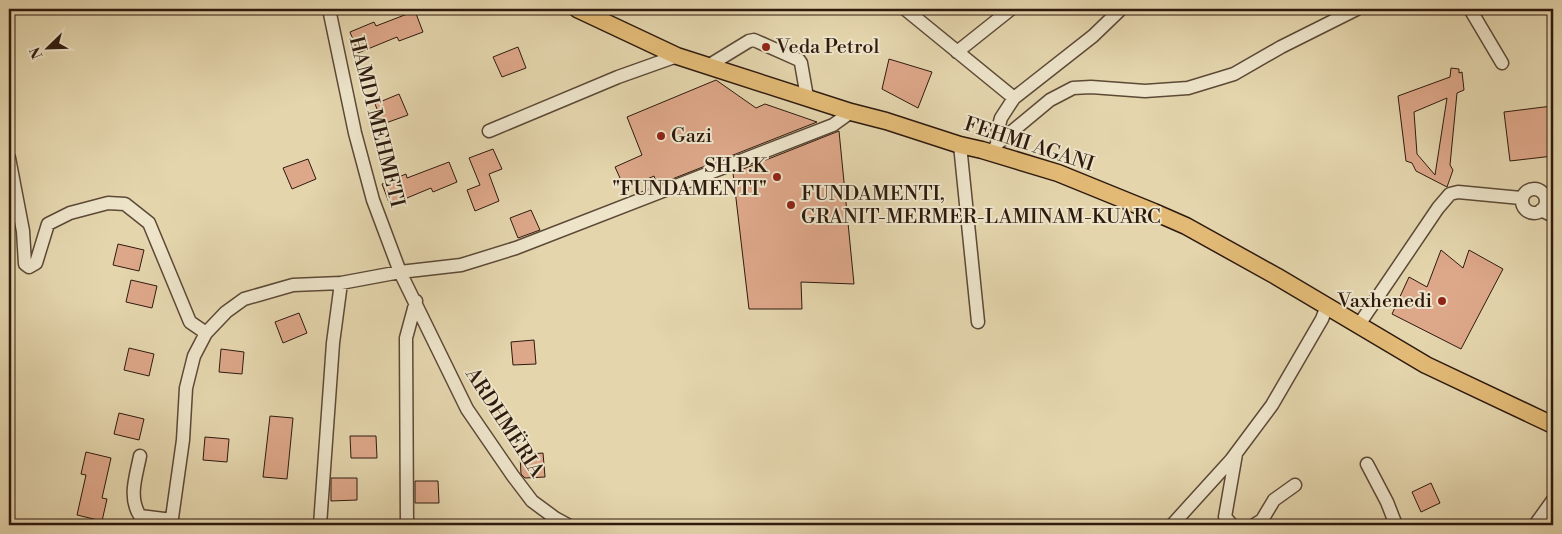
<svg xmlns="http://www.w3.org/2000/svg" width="1562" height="534" viewBox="0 0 1562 534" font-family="'Libre Bodoni',serif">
  <rect width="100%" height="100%" fill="#e4d5ad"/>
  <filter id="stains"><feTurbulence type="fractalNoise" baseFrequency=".004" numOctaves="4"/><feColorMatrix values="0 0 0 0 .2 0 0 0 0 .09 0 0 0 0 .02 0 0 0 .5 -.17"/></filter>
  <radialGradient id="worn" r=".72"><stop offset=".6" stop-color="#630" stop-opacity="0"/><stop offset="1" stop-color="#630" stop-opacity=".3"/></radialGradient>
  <path fill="#dda789" stroke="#2e1a0e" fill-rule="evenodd" d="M415,11L423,32L399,41L397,37L358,53L350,32L374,22L376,26Z
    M518,47L526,68L502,77L493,57Z
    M889,59L932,72L918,108L882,89Z
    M1451,68L1459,69V73L1462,72L1464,90L1457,93L1450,165L1453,170L1447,187L1416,171L1412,163L1406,161L1398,96L1450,77ZM1447,98L1435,175L1417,154L1414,112Z
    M716,80L756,108L765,104L817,122L657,185L654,176L625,189L615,167L642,155L627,117Z
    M399,94L408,115L383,124L375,104Z
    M1552,106L1553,156L1510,161L1504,112Z
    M839,131L854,284L801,282L802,309H749L733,173Z
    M493,149L502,169L489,174L499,201L475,211L467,190L480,185L469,158Z
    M308,159L316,179L292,189L283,168Z
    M449,162L457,182L433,192L431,188L390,205L382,184L406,174L407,178Z
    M531,210L540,230L518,238L510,218Z
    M118,244L144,250L139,271L113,265Z
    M1441,250L1463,268L1469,250L1503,269L1461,349L1392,314L1409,277L1427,287Z
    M131,280L157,286L152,308L126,302Z
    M299,313L307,333L283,343L275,322Z
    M534,340L536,364L513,365L511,342Z
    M129,348L154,354L149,376L124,370Z
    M221,349L244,352L242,374L219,372Z
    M119,413L144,419L139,440L114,434Z
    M270,416L293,418L287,479L263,477Z
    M350,436H376L377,458H351Z
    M205,437L229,439L227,462L203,460Z
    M86,452L111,458L102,498L107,499L102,521L77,515L86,475L81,474Z
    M543,453L545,477L525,478L521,474L520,455Z
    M331,478H357V500L331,501Z
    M415,481H438L439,503H415Z
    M1431,483L1440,503L1421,512L1412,492Z"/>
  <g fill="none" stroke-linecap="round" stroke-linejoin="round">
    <defs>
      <path id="minor" d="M329,9L355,133L373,200L400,272L467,409L513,476L532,501L555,518L568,525
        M905,9L1014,98
        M1470,9L1502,63
        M957,52L1011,9
        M708,66L749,41L754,40L799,60L801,63L807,97
        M489,131L618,77L677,56
        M997,144L998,129L1001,118L1014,98L1093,36L1121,9
        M960,145L978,322
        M992,154L997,144L1050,100L1073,88L1091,87L1145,91L1188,88L1234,74L1281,47L1357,9
        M9,158L23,231L25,264L29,267L36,263L48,224L70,213L108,203L125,204L149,223L190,322L206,333
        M1522 201a12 12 0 1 1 24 0a12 12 0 1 1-24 0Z
        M1541,210L1553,216
        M1358,326L1438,208L1450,194L1458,192L1521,198
        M140,456C136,477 128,497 140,516L172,520
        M1367,464L1387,502L1396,525
        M171,525L183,440L186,388L194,356L206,333L226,312L244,299L293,285L341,283L400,272L461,265L516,248L833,125L851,112
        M320,525L333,343L341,283
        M407,525L406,338L416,301
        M1172,525L1231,460L1272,405L1322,319L1327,306
        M1232,525L1225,517L1236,454
        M1254,525L1262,520L1274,500L1295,485
        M1535,525L1553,500"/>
      <path id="major" d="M577,9L677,56L851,112L886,121L960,145L982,150L1058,173L1154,212L1186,226L1276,276L1426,365L1553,425"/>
    </defs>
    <use href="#minor" stroke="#5c4936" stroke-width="15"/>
    <use href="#major" stroke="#2e1a0e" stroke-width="19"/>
    <use href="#minor" stroke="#ede4ca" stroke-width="12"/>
    <use href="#major" stroke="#e2ba76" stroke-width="16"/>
  </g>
  <g fill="#8f2418" stroke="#ede4ca" stroke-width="2">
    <circle cx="766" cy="47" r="5"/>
    <circle cx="661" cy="136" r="5"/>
    <circle cx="777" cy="177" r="5"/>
    <circle cx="791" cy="205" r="5"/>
    <circle cx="1442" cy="301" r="5"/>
  </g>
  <g text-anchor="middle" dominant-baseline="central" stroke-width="4" stroke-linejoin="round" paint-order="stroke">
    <g font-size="20" fill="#2e1a0e" stroke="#ede4ca" text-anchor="start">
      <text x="776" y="47">Veda Petrol</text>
      <text x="671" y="136">Gazi</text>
      <text x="767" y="166" text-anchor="end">SH.P.K<tspan x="767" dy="23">"FUNDAMENTI"</tspan></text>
      <text x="801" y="194">FUNDAMENTI,<tspan x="801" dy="23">GRANIT-MERMER-LAMINAM-KUARC</tspan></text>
      <text x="1432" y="301" text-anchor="end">Vaxhenedi</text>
    </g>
    <g font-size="20" fill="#2e1a0e" stroke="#ede4ca">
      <text transform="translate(376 122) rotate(76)">HAMDI MEHMETI</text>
      <text transform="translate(1029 145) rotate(18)">FEHMI AGANI</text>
      <text transform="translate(504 423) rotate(57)">ARDHMËRIA</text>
    </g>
  </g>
  <rect width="1562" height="534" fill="none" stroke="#e4d5ad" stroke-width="30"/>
  <rect x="10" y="10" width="1542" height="514" fill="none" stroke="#2e1a0e" stroke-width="2.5"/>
  <rect x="15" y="15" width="1532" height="504" fill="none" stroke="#2e1a0e"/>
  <g transform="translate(48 48) rotate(247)" stroke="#ede4ca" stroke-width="4" paint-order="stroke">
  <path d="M0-4L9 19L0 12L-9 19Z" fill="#2e1a0e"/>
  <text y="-8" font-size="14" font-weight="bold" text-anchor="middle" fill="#2e1a0e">N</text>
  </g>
  <rect width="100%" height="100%" filter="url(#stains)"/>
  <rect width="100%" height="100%" fill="url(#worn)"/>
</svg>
